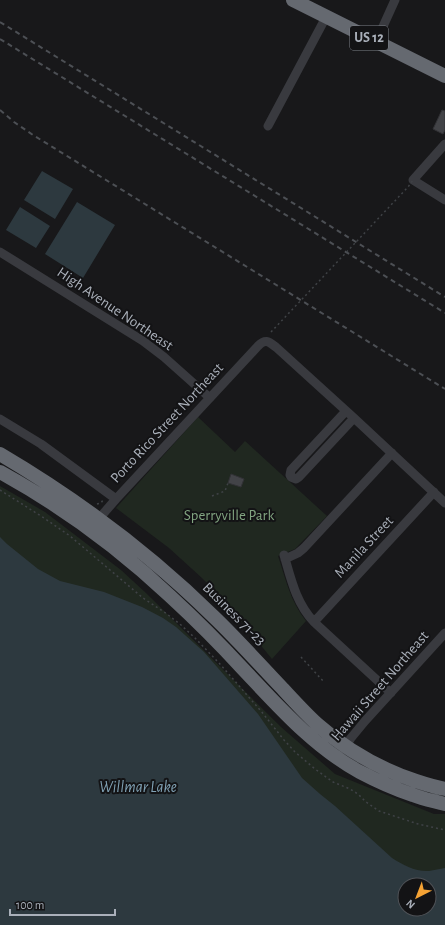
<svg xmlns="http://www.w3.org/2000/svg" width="445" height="925" viewBox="0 0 445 925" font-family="'Alegreya Sans',sans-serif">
  <rect width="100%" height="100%" fill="#18181a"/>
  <path fill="#202820" d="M198,417L235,452L245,441L327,516L295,549L278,556C286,580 290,601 306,621L272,659L222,598L202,578L169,548L116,508Z
    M0,486L45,512L121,570L146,593L281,727L335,774L434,814H445V874L414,877L28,572L0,555Z"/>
  <path fill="#2d393f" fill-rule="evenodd" d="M42,171L73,189L55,219L24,200Z
    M77,202L115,225L83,278L45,254Z
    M20,207L50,226L36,248L6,230Z
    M0,537L7,544L38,569L60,581L104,592L142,607L163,618L176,627L204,652L258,714L302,778L320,794L335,806L392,858C403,865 416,872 429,871C434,870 440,869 445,868V925H0ZM405,885H429V909H405Z"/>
  <path fill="#424347" stroke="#323236" d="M442,110L445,111V130L443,134L433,129Z
    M231,474L244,479L241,487L228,483Z"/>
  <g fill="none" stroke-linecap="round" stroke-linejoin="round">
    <path stroke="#3f4246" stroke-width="1.5" stroke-dasharray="2 3" stroke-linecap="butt" d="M0,490L44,518L70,536L143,598L167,614L181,625L195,638L219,663L261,711L284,740L295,752L315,769L333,782L350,789L358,794L366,802L379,811L418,824L445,830
      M212,496L225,491L228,483
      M97,504L101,503L103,500
      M301,657L324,682"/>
    <path stroke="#393a3f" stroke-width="9" d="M376,42L395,0
      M268,126L326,17
      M445,144L413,180L445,200
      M0,252L143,341L164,357L210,398
      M346,411L291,470L290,475L291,477L296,479L299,477L354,418
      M0,419L41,444L116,499
      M96,522L116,499L258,346C266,338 269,342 277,348L354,418L445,503
      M284,555C291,579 296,603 314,622L391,693
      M285,559L298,553L304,548L392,453
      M314,622L434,492
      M343,749L351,738L365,721L445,633"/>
    <path stroke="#656970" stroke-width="14" d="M293,0L445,76
      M0,454C78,500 150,554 214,617C238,640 260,665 283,689C294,701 305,713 317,724C345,749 380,769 416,781C425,784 435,787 445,789
      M0,472C60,505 120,549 170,596C195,619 220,644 243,669C279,707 314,747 360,772C377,781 395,789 413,795C423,799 434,801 445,804"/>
    <path stroke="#4c4f54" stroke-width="2" stroke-dasharray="5 4" stroke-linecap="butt" d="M0,22L445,297
      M0,39L445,313
      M0,110L14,122L33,135L445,389"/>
    <path stroke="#3f4246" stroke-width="1.5" stroke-dasharray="2 3" stroke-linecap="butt" d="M271,332L408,187L413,180"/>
  </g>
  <g text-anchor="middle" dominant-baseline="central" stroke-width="4" stroke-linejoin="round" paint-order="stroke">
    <rect fill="#131315" stroke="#7d8188" stroke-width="1" x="350" y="26" width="38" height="24" rx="3"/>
    <g font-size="14" font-weight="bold" fill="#aab0ba">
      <text x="369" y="38">US 12</text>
    </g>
    <g font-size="15" fill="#aab0ba" stroke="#131315">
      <text transform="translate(115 309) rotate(34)">High Avenue Northeast</text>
      <text transform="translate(167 423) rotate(-47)">Porto Rico Street Northeast</text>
      <text transform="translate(364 547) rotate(-47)">Manila Street</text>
      <text transform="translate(234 614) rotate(45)">Business 71-23</text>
      <text transform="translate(380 686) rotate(-49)">Hawaii Street Northeast</text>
    </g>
    <g font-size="15" fill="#82a581" stroke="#131315">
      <text x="229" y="515">Sperryville Park</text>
    </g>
    <g font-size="16" font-style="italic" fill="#81a2b5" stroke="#131315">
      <text x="138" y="787">Willmar Lake</text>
    </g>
  </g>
  <g transform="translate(417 897) rotate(222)"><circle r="19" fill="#131315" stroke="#4f5257"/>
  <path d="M0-3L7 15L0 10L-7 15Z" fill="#f5a335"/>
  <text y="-6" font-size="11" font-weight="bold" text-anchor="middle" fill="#aab0ba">N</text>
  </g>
  <path d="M10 909v6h105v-6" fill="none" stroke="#aab0ba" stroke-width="2"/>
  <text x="16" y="909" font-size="12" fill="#aab0ba" stroke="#131315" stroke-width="3" paint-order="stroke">100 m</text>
</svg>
